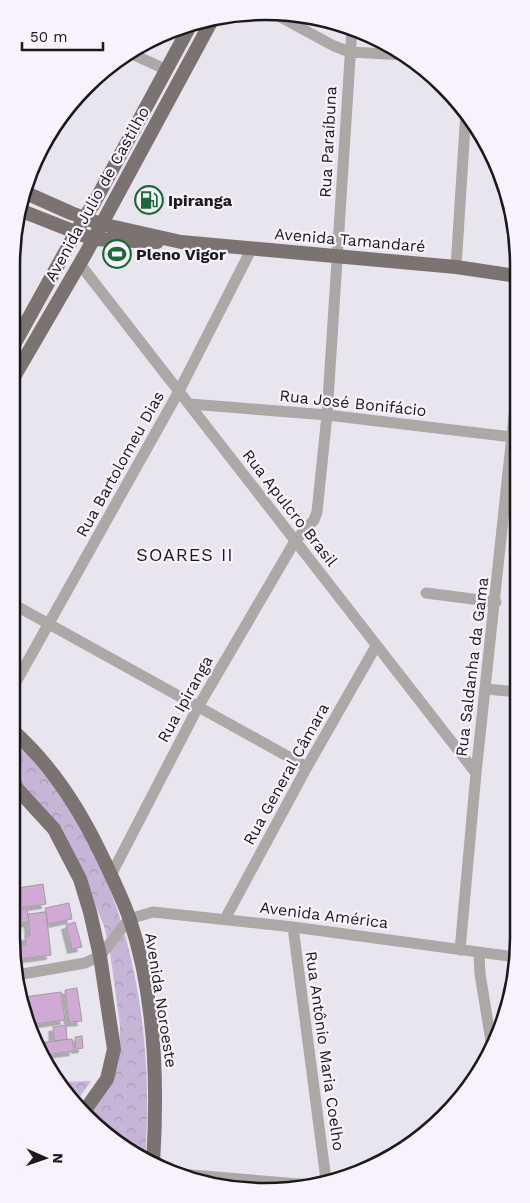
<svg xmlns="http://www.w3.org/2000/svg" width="530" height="1203" viewBox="0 0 530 1203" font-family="'Work Sans',sans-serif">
  <defs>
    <pattern id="park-crowns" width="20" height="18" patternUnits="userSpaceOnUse" patternTransform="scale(1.25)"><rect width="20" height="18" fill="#c6b5d6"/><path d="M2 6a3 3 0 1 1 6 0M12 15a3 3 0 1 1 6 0" fill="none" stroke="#aa9bb7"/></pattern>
    <filter id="shadow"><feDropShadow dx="-4.5" dy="4.5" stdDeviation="0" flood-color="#0004"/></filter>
  </defs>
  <rect width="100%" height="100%" fill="#e9e5ee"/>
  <path fill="url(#park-crowns)" d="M11,737C31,759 53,782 69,807C135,912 154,1039 145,1160L138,1158L88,1117L119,1051L120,1026L110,952L104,926L83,875L39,803L11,773Z
    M91,1081L74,1105L61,1083V1082Z"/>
  <path fill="#d0aad4" stroke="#a29ca3" filter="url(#shadow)" d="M43,884L46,904L20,908L17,888Z
    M69,903L72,919L48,924L45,908Z
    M27,909L29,922L14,924L12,911Z
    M46,912L51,955L21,959L18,946L26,945L25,936H30L28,914Z
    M75,922L82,947L72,949L66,925Z
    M77,988L82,1021L69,1022L65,990Z
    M61,992L65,1020L28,1025L24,997Z
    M66,1025L67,1039L54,1041L53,1027Z
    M82,1036L83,1048L76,1049L75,1037Z
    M72,1039L74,1051L45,1055L38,1043Z"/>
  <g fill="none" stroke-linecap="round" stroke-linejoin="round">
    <path stroke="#aca8a7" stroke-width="11" d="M271,12L334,46L350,52L405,55
      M132,54L167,70
      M79,263L476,773
      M456,267L466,111
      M190,404L327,415L512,437
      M426,593L496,602
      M11,603L307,767
      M486,689L518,692
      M11,691L179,391L251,250
      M111,875L198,707L295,541L314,520L317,512L327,415L352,28
      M225,919L307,767L376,646
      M293,927L326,1180
      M460,950L476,773L517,388
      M479,953L480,974L492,1047
      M17,975L85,963L100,956L129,919L153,912L293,927L515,957
      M180,1174L311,1185"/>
    <path stroke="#7b7371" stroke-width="14" d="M26,193L71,213L101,224L181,242L456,267L517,276
      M22,211L93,239L157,242
      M11,350L84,218L93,205L190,26
      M11,382L86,253L211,22
      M11,729C50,763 79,808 101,854C111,875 122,897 130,920C155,995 158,1085 153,1163
      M11,782L54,829L80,879L90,912L100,956L114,1049L107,1079L83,1113"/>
  </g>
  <defs>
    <symbol id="fuel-ring" viewBox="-11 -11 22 22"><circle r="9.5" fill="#f7f2fb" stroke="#1c6938" stroke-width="1.5"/><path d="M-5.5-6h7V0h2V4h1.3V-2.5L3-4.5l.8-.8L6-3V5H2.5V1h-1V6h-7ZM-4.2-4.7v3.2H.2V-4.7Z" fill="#1c6938"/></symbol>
    <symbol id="stadium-ring" viewBox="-11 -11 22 22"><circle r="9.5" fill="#f7f2fb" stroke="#1c6938" stroke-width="1.5"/><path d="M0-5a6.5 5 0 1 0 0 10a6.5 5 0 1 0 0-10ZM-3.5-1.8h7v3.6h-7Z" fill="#1c6938"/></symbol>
  </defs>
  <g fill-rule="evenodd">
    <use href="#fuel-ring" x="133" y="184" width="32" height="32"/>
    <use href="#stadium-ring" x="101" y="238" width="32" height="32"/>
  </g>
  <g text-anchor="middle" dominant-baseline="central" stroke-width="4.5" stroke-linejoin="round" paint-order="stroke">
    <g font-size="16" fill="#1a191c" stroke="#f7f2fb">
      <text transform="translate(328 142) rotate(-87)">Rua Paraíbuna</text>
      <text transform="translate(97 194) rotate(-61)">Avenida Julio de Castilho</text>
      <text transform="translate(350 240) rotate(5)">Avenida Tamandaré</text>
      <text transform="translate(353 403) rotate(6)">Rua José Bonifácio</text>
      <text transform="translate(120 464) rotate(-61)">Rua Bartolomeu Dias</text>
      <text transform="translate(290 508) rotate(52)">Rua Apulcro Brasil</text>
      <text transform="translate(472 667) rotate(-83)">Rua Saldanha da Gama</text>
      <text transform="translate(185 699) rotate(-61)">Rua Ipiranga</text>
      <text transform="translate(286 774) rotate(-61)">Rua General Câmara</text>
      <text transform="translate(324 915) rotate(7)">Avenida América</text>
      <text transform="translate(161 1000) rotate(81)">Avenida Noroeste</text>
      <text transform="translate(325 1051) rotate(82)">Rua Antônio Maria Coelho</text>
    </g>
    <g font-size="16" font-weight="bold" fill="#1a191c" stroke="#f7f2fb" text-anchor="start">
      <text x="168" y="200">Ipiranga</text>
      <text x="136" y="254">Pleno Vigor</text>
    </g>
    <g font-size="18" letter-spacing="1" fill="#1a191c" stroke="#f7f2fb">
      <text x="185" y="554">SOARES II</text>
    </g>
  </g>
  <path d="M0 0H530V1203H0ZM265 20H265A245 245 0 0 1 510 265V938A245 245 0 0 1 265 1183H265A245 245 0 0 1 20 938V265A245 245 0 0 1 265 20Z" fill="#f7f2fb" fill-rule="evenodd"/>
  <path fill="none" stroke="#1a191c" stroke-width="2.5" d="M265 20H265A245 245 0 0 1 510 265V938A245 245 0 0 1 265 1183H265A245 245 0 0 1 20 938V265A245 245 0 0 1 265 20Z"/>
  <g transform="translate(45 1158) rotate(92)" stroke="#f7f2fb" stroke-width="4" paint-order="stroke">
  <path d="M0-4L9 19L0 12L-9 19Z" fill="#1a191c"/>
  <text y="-8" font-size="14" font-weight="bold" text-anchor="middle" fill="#1a191c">N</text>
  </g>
  <path d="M22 42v8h81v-8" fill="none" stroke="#1a191c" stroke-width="2.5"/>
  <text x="30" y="42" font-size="15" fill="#1a191c" stroke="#f7f2fb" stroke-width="4" paint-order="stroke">50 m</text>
</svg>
